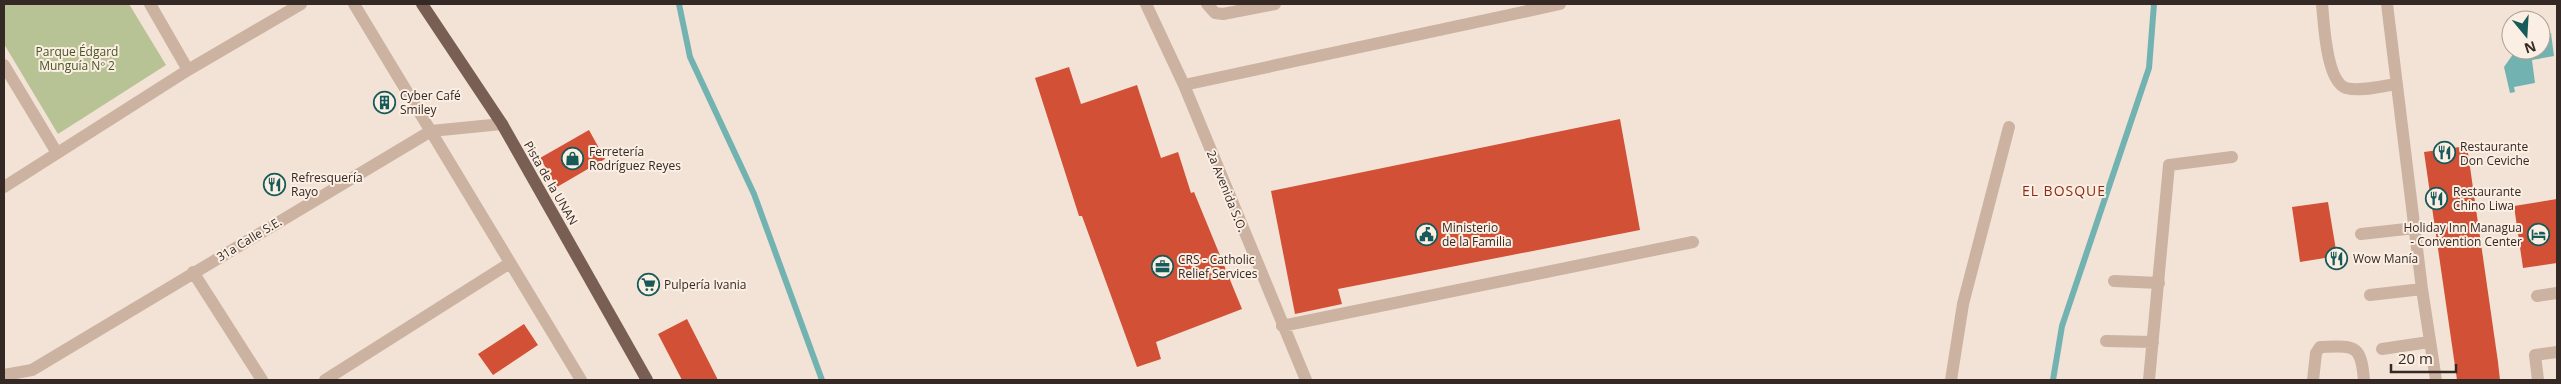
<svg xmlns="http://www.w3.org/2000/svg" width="2561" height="384" viewBox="0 0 2561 384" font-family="'Open Sans',sans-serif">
  <rect width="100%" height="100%" fill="#f3e3d6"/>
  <path fill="#b7c395" d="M4,4H129L166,65L58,134L4,44Z"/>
  <path fill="#72b3b1" d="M2551,33L2554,56L2532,60L2535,83L2514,87L2515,92L2510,93L2504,67L2516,50H2541V34Z"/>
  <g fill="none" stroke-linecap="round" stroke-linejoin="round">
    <path stroke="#72b3b1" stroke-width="6" d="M679,4L690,57L754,194L822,380
      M2053,380L2062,326L2149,68L2154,4"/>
  </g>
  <path fill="#d25035" d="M1069,67L1081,104L1137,85L1161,158L1178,152L1191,193L1194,192L1242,309L1156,342L1161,359L1137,367L1082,216H1079L1035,78Z
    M1620,119L1640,230L1338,289L1342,304L1295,314L1271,191Z
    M589,130L605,159L557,187L540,158Z
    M2467,146L2498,362L2500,380H2457L2424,152Z
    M2557,199V263L2523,268L2514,206Z
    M2328,202L2337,256L2300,262L2292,207Z
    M687,319L718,380H682L658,334Z
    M524,324L538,345L493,375L478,354Z"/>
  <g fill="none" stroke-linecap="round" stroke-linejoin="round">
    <path stroke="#ccb2a1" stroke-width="12" d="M150,4L188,70
      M354,4L581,380
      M1146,4L1184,85L1306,380
      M1207,4L1215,13L1223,14L1275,4
      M2322,4C2324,23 2326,81 2346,88C2361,92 2382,86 2397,84
      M2387,4L2422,289L2436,380
      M4,65L57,153
      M1184,85L1560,4
      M4,187L188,70L301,4
      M2361,234L2415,228
      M193,272L262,380
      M2114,281L2159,283
      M2370,295L2422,289
      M2537,296L2557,293
      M1282,326L1693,242
      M2106,341L2153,342
      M2382,349L2429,342
      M4,375L32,370L431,131L502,124
      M325,380L510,263
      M1951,380L1963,304L2009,127
      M2149,380L2169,165L2232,157
      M2313,380L2316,353L2320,347C2354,346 2361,343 2364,380
      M2538,380L2535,355L2557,352"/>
    <path stroke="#795e54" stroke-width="12" d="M422,4L502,124L647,380"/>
  </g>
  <defs>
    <symbol id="building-ring" viewBox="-11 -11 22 22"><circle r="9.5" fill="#fbeee2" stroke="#175a5a" stroke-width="1.5"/><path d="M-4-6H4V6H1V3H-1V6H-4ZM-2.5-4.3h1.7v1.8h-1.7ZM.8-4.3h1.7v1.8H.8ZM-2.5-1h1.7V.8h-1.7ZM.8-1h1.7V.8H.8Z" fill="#175a5a"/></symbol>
    <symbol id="restaurant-ring" viewBox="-11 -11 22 22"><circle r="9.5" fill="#fbeee2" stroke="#175a5a" stroke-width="1.5"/><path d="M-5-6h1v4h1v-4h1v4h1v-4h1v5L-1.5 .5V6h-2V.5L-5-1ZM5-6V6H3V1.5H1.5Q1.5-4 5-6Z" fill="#175a5a"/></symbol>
    <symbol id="shop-ring" viewBox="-11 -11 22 22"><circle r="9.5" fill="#fbeee2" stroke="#175a5a" stroke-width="1.5"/><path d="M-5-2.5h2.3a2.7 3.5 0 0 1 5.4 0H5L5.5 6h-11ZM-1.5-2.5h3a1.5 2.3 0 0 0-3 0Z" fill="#175a5a"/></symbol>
    <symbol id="civic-ring" viewBox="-11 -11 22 22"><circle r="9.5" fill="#fbeee2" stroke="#175a5a" stroke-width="1.5"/><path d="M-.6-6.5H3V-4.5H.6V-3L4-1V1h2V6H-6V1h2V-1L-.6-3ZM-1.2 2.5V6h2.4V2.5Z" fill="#175a5a"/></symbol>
    <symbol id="hotel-ring" viewBox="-11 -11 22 22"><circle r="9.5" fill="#fbeee2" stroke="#175a5a" stroke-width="1.5"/><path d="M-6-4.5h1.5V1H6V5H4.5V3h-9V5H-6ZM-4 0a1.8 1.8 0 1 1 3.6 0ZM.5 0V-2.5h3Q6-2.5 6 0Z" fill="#175a5a"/></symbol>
    <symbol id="office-ring" viewBox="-11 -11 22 22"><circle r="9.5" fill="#fbeee2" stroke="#175a5a" stroke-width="1.5"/><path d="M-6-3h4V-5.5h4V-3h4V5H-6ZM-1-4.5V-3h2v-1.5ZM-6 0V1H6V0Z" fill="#175a5a"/></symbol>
    <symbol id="supermarket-ring" viewBox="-11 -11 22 22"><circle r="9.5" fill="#fbeee2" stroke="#175a5a" stroke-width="1.5"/><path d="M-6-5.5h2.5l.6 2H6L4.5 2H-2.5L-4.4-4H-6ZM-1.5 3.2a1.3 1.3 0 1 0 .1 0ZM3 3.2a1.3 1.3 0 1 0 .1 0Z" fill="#175a5a"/></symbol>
  </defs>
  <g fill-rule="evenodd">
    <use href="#building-ring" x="372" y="90" width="25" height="25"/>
    <use href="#restaurant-ring" x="2432" y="140" width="25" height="25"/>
    <use href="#shop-ring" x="560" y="146" width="25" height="25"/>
    <use href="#restaurant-ring" x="262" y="172" width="25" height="25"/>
    <use href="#restaurant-ring" x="2424" y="186" width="25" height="25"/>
    <use href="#civic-ring" x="1414" y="222" width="25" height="25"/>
    <use href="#hotel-ring" x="2526" y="222" width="25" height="25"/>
    <use href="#restaurant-ring" x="2324" y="246" width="25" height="25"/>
    <use href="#office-ring" x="1150" y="254" width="25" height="25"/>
    <use href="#supermarket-ring" x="636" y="272" width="25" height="25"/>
  </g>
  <g text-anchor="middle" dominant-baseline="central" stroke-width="4" stroke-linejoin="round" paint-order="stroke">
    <g font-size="12" fill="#485626" stroke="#fbeee2">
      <text x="77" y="51">Parque Édgard<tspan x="77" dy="14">Munguía Nº 2</tspan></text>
    </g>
    <g font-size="12" fill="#352925" stroke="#fbeee2" text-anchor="start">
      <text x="400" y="95">Cyber Café<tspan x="400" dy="14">Smiley</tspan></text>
      <text x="2460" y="146">Restaurante<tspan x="2460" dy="14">Don Ceviche</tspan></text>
      <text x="589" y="151">Ferretería<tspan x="589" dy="14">Rodríguez Reyes</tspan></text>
      <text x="291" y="177">Refresquería<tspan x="291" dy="14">Rayo</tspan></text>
      <text x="2453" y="191">Restaurante<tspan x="2453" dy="14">Chino Liwa</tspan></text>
      <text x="1442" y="227">Ministerio<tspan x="1442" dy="14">de la Familia</tspan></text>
      <text x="2522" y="227" text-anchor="end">Holiday Inn Managua<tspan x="2522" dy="14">- Convention Center</tspan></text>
      <text x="2353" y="258">Wow Manía</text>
      <text x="1178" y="259">CRS - Catholic<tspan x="1178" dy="14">Relief Services</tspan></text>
      <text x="664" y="284">Pulpería Ivania</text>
    </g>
    <g font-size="12" fill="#352925" stroke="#fbeee2">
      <text transform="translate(551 183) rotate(60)">Pista de la UNAN</text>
      <text transform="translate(1227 191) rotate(68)">2a Avenida S.O.</text>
      <text transform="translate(249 239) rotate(-31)">31a Calle S.E.</text>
    </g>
    <g font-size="14" letter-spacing="1" fill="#8c2a16" stroke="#fbeee2">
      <text x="2064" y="190">EL BOSQUE</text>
    </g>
  </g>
  <rect width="2561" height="384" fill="none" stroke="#352925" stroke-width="10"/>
  <g transform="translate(2526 35) rotate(162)"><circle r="24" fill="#fbeee2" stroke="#ac9f96"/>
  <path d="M0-4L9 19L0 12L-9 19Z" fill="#175a5a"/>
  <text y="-8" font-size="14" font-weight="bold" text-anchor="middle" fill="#352925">N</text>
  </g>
  <path d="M2391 364v8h65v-8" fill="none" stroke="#352925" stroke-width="2.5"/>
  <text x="2398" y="364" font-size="15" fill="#352925" stroke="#fbeee2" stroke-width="4" paint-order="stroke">20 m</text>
</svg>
